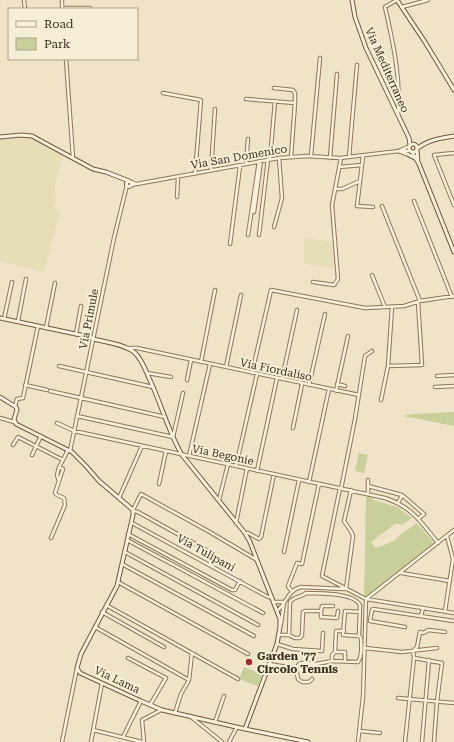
<svg xmlns="http://www.w3.org/2000/svg" width="454" height="742" viewBox="0 0 454 742" font-family="'Roboto Serif',serif">
  <rect width="100%" height="100%" fill="#f0e4c8"/>
  <path fill="#e6deb5" d="M25,137L37,140L63,154L55,187L56,198L54,208L60,210L44,272L0,261V138Z
    M304,238L333,242L336,268L304,264Z"/>
  <path fill="#c9cf9b" d="M454,412V426L403,416L414,414Z
    M359,453L368,455L364,473L355,471Z
    M366,496L373,498V500L397,507L412,518L402,525L399,524H395L371,542L376,548L394,541L400,535L417,523L434,543L372,592L364,597Z
    M244,667L262,674L258,686L239,679Z"/>
  <g fill="none" stroke-linecap="round" stroke-linejoin="round">
    <defs>
      <path id="street" d="M24,0L25,9
        M62,0V9
        M397,0L385,7C393,42 401,78 398,115
        M402,7L428,0
        M62,8H90
        M66,59L73,158
        M274,88L293,90L295,93V103
        M163,93L201,100L195,174
        M246,99L295,103L291,157
        M401,150L410,146
        M454,153L434,155L454,205
        M311,156L320,58
        M363,156L357,206L373,207
        M349,157L357,65
        M330,158L337,74
        M270,159L275,101
        M246,164L248,139
        M339,167L362,165
        M211,170L215,109
        M131,182L136,184
        M131,185L279,158L307,156L340,158L399,151H411
        M335,189H342L360,181
        M177,197L178,178
        M414,201L452,297
        M382,206L420,301
        M254,212L261,161
        M274,227L282,198L279,158
        M248,235L259,161
        M259,235L268,159
        M230,244L240,166
        M372,275L385,307
        M313,282L334,285L338,279L332,205L341,158
        M4,319L12,282
        M18,321L26,279
        M46,328L55,283
        M76,334L81,306
        M128,348H137L359,395
        M201,362L215,290
        M59,366L153,387
        M388,366L422,365L418,302
        M226,367L241,295
        M147,373L171,377
        M252,373L271,290L365,308L404,306L420,301L454,296
        M437,376L454,375
        M282,379L297,310
        M187,380L191,360
        M337,384L345,386
        M25,385L47,390
        M309,385L325,314
        M435,387L454,386
        M50,391L165,417
        M336,391L348,336
        M381,400L388,366L392,307
        M15,406L17,399L23,398L38,326
        M77,416L173,437L183,393
        M0,418L14,422
        M57,423L74,431L385,498C412,507 421,522 438,543
        M293,428L302,384
        M13,445L18,437L63,460L68,450
        M70,451L114,238L127,185
        M32,455L41,436
        M189,456L210,364
        M236,466L257,374
        M257,471L277,378
        M59,481L57,475L59,467
        M309,482L329,389
        M159,484L166,451
        M368,486L402,495L424,514L418,519
        M340,488L322,576L366,599L454,613
        M341,489L355,419L365,356L372,351
        M368,494V480
        M119,498L142,446
        M219,500L228,464
        M398,503L402,495
        M133,510L141,494L208,531L257,560
        M134,511L138,512L208,551
        M132,523L268,597H272
        M236,523L247,468
        M245,533H248L259,539L261,537L274,474
        M128,534L232,590H235L240,581
        M51,538L65,505L64,498L57,495L55,493L63,469L59,467L63,460
        M127,540L263,613
        M125,552L258,625
        M284,552L299,480
        M122,564L254,636
        M401,573L450,581
        M118,582L248,654
        M346,589L353,536L352,533L344,521L351,490
        M292,591L289,588L288,586L297,563L302,564L319,484
        M274,602H284L281,624
        M106,605L238,679
        M278,610C287,602 288,590 301,587L345,589
        M321,611V617L337,618L338,611
        M445,611L453,559L447,536
        M102,612L164,647
        M421,616L423,608
        M95,627L189,680
        M405,627L370,621L372,610L373,609L454,621
        M344,631H336L335,652H345V661
        M289,635L295,638H300L302,635L303,612L305,611H321L322,606H333
        M359,636L343,635L345,611L360,612
        M277,644L293,649L322,651L323,633
        M365,648L402,652L437,648
        M128,658L166,678L150,705
        M414,658L442,663L437,701L434,742
        M332,661V655L335,652
        M269,664L293,668H296L300,663H302L316,664L332,661L358,662C363,655 361,646 361,638L359,636L360,605C353,592 319,594 306,593C301,598 294,596 290,602L289,635H279
        M296,668L298,679L302,682H309L312,679
        M398,698L454,703
        M175,713L181,694L189,680L192,653
        M190,716L222,742
        M215,722L224,696
        M93,730L142,742
        M360,731L380,733
        M123,737L141,701
        M62,742L77,668
        M91,742L102,683
        M144,742L142,720L161,710
        M229,742L237,727
        M358,742L363,697L366,599L454,530
        M405,742L414,658L413,651L417,647L420,632L424,633L428,630L445,632
        M422,742L429,660"/>
      <path id="secondary" d="M352,0L355,17L366,48L409,138L410,145
        M397,0L425,42L454,90
        M0,137L21,135L32,136L93,169L106,172L129,181
        M409 148a4 4 0 1 1 8 0a4 4 0 1 1-8 0Z
        M418,148C428,140 441,138 454,136
        M417,150L418,162
        M399,151L407,154L415,158
        M412,152L419,164L454,252
        M126.5 184a2.5 2.5 0 1 1 5 0a2.5 2.5 0 1 1-5 0Z
        M0,318L90,337L93,339C106,342 123,344 134,352C142,359 145,369 149,378C161,403 168,431 182,455L245,533L250,542L280,619V627L277,644L245,729L308,742
        M0,397L16,407L17,410L14,419L16,424L72,452L86,466L99,481L133,510V515L117,586L81,654L77,668L80,673L141,701L162,710L245,729"/>
    </defs>
    <use href="#street" stroke="#8d765c" stroke-width="4.5"/>
    <use href="#secondary" stroke="#6f573f" stroke-width="5"/>
    <use href="#street" stroke="#faf1dc" stroke-width="2.5"/>
    <use href="#secondary" stroke="#faf1dc" stroke-width="3"/>
  </g>
  <circle fill="#9e2a2b" stroke="#f7eed8" stroke-width="1.5" cx="249" cy="662" r="4"/>
  <g text-anchor="middle" dominant-baseline="central" stroke-width="4" stroke-linejoin="round" paint-order="stroke">
    <g font-size="11" fill="#3d2e20" stroke="#f7eed8">
      <text transform="translate(387 70) rotate(66)">Via Mediterraneo</text>
      <text transform="translate(239 157) rotate(-10)">Via San Domenico</text>
      <text transform="translate(89 319) rotate(-79)">Via Primule</text>
      <text transform="translate(276 370) rotate(12)">Via Fiordaliso</text>
      <text transform="translate(223 455) rotate(12)">Via Begonie</text>
      <text transform="translate(206 553) rotate(29)">Via Tulipani</text>
      <text transform="translate(117 680) rotate(25)">Via Lama</text>
    </g>
    <g font-size="11" font-weight="bold" fill="#3d2e20" stroke="#f7eed8" text-anchor="start">
      <text x="257" y="656">Garden '77<tspan x="257" dy="13">Circolo Tennis</tspan></text>
    </g>
  </g>
  <rect x="8" y="8" width="130" height="52" fill="#f7eed8" stroke="#ada18e"/>
  <rect x="16" y="21" width="20" height="6" fill="#faf1dc" stroke="#ada18e"/>
  <text x="44" y="28" font-size="12" fill="#3d2e20">Road</text>
  <rect x="16" y="38" width="20" height="12" fill="#c9cf9b" stroke="#ada18e"/>
  <text x="44" y="48" font-size="12" fill="#3d2e20">Park</text>
</svg>
